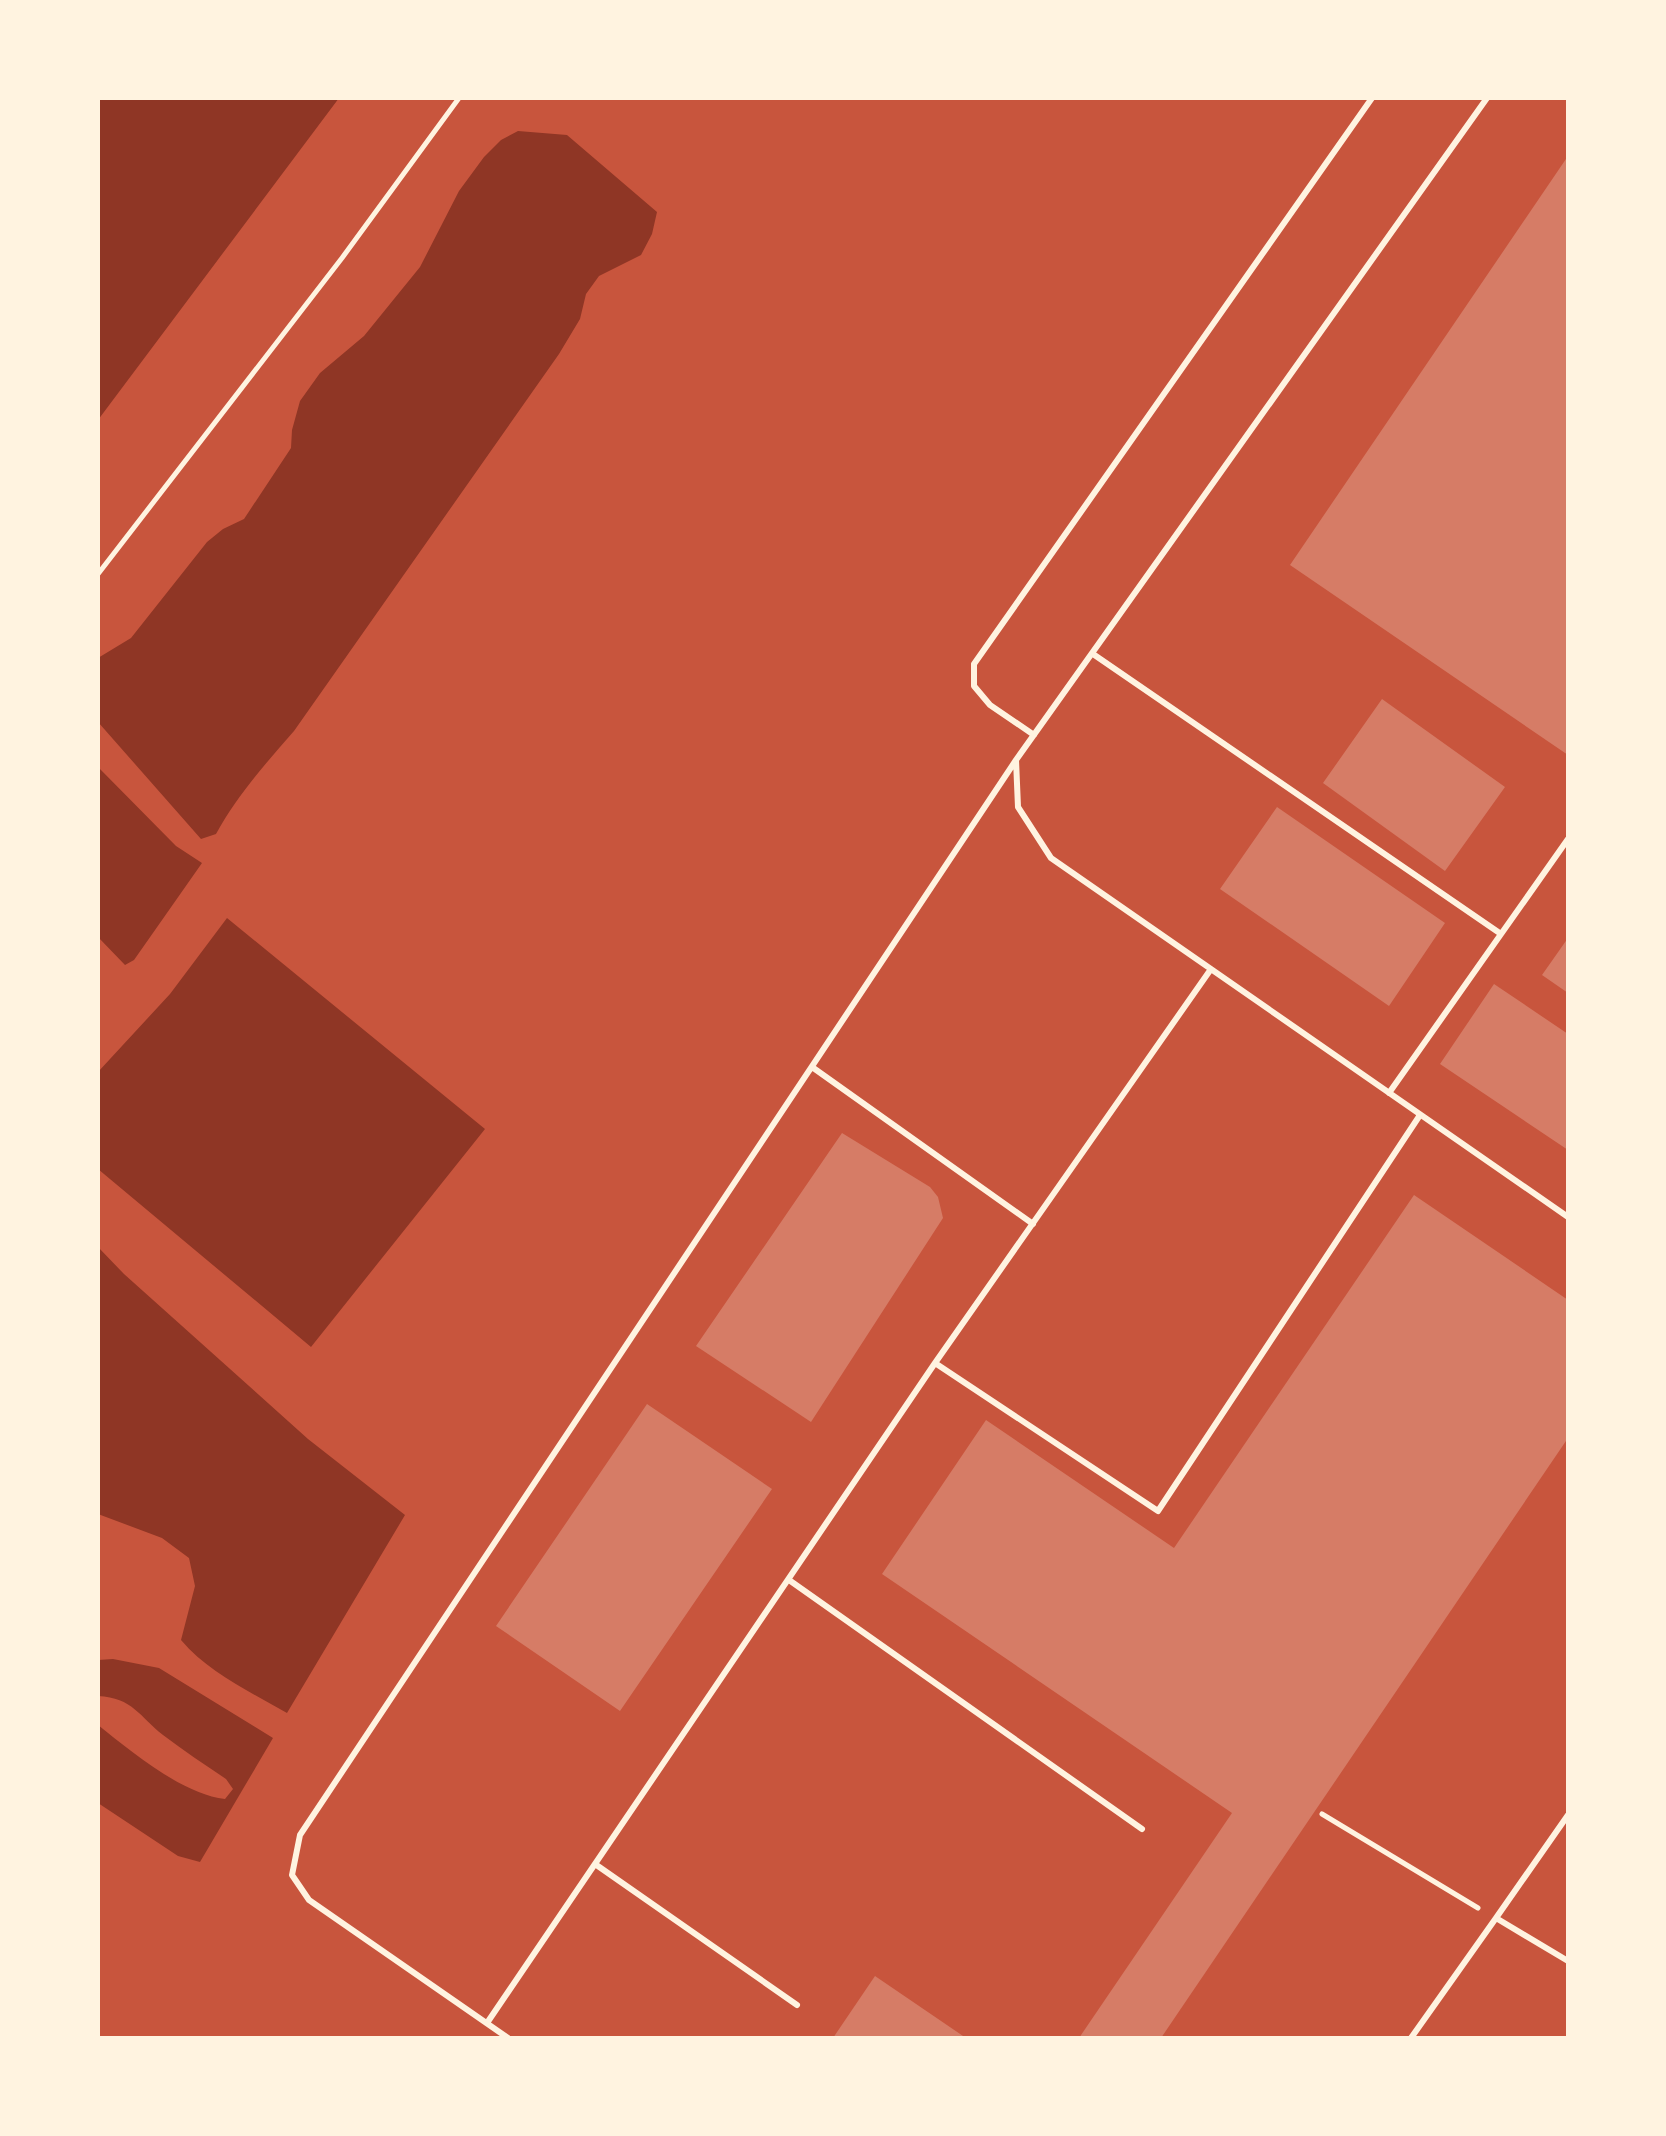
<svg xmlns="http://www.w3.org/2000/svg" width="1666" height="2136" viewBox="0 0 1666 2136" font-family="Commissioner,sans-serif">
  <rect width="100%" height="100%" fill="#c8553d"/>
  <path fill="#8f3625" d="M98,98H339L98,420Z
    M518,131L567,135L657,212L652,234L641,255L599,276L586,294L580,319L559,354L294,731C265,764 237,796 216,834L201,839L98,722V658L131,638L207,542L223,529L244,519L291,448L292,430L300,401L320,373L364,336L420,267L459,191L484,157L501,140Z
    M98,767L176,846L202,863L134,960L125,965L98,937Z
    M227,918L485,1129L311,1347L98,1169V1072L170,994Z
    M98,1247L124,1274L308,1439L405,1515L287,1713C249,1691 209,1673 181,1640L195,1586L189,1558L162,1538L98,1514Z
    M113,1659L159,1668L273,1738L200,1862L178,1856L98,1803V1725C132,1752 182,1794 225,1799L233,1789L226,1779C205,1765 183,1750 163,1735C139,1716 133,1698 98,1696V1660Z"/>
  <path fill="#d67c66" d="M1568,156V755L1290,565Z
    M1382,699L1505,787L1445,871L1323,783Z
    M1277,807L1445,923L1389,1006L1220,889Z
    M1568,938V993L1542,975Z
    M1494,984L1568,1034V1150L1440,1064Z
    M842,1133L930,1187L938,1197L943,1218L811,1422L696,1346Z
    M1414,1195L1568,1300V1438L1161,2038H1079L1232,1813L882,1574L986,1420L1174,1548Z
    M647,1404L772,1489L620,1711L496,1626Z
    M875,1976L966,2038H833Z"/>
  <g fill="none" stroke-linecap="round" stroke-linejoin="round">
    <path stroke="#fff3e0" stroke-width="5" d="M98,574L342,258L459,98
      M1322,1814L1478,1908"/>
    <path stroke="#fff3e0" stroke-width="6" d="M1487,98L1016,760L1018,807L1051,858L1568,1217
      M1093,654L1501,934
      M1034,735L990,705L974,686V664L1372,98
      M812,1067L1033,1224
      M1389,1093L1568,839
      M935,1363L1158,1511L1420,1115
      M789,1580L1142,1829
      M1568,1815L1496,1918L1568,1961
      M595,1864L797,2005
      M487,2023L935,1363L1211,969
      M508,2038L309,1900L292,1875L300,1835L1016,760
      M1411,2038L1496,1918"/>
  </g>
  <rect width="1666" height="2136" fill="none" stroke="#fff3e0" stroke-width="200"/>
</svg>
